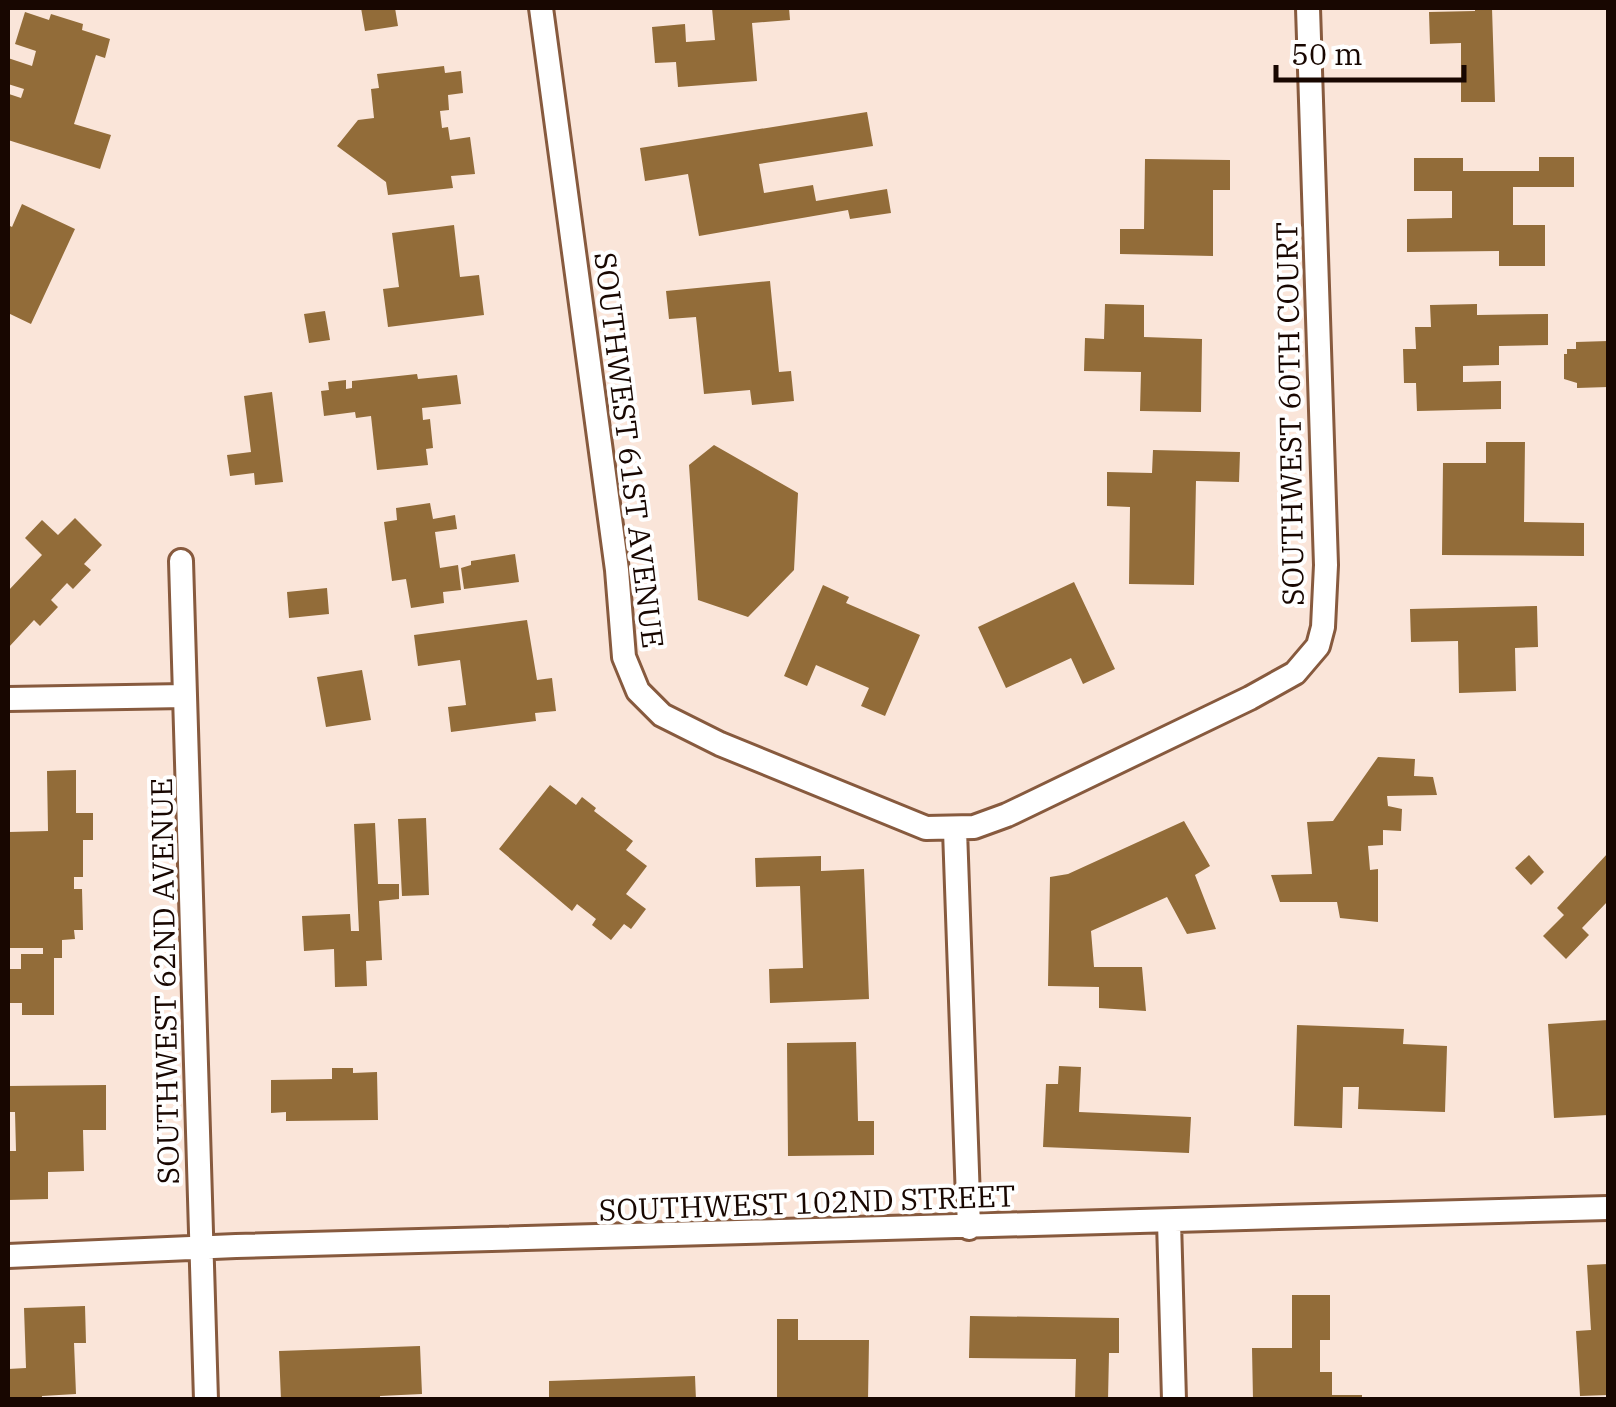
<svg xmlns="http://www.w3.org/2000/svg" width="1616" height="1407" viewBox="0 0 1616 1407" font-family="'IBM Plex Serif',serif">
  <rect width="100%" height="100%" fill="#fae5d9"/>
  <path fill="#926c39" d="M361,8H395L398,26L365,31Z
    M712,8H789L790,20L752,23L757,81L678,87L676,62L655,63L652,27L685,24L686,42L715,40Z
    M1475,8H1492L1495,102H1461V43L1430,44L1429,12L1475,11Z
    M25,12L49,20L51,14L83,24L82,30L110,39L105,58L96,55L74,124L111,135L100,169L8,140L9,94L21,98L24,89L8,84V58L32,66L36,51L15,44Z
    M444,66L445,73L461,71L463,93L448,95L449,110L440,111L442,128L448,127L450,140L470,137L475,174L451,176L453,188L388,195L386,182L337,146L358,120L374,118L371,89L379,88L377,74Z
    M867,112L873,146L759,164L764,193L813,185L816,201L887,189L891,213L850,219L848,210L699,236L688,174L645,181L640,148Z
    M1539,157H1574V187H1513V225H1545V266H1499V251L1407,252V219L1452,218V191H1414V158H1463V171H1539Z
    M1145,159L1230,160V190H1213V256L1120,254V229H1144Z
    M22,204L75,229L31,324L8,313V225L12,227Z
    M454,225L460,277L479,275L484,315L388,327L383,289L399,287L392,233Z
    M770,281L779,372L791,371L794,401L752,405L750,390L704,394L696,317L669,319L666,291Z
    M1105,304L1144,305V337L1202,339L1201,412L1140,411L1141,372L1084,371L1085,338L1104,339Z
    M1477,304V315L1548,314V345L1499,346V365L1463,366V382L1501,381V409L1417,411L1416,383H1404L1403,349H1416L1415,327H1431L1430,305Z
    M325,311L330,340L309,343L304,314Z
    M1608,341V387L1577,388V383L1564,379V354H1567V349H1576V342Z
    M417,374L418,379L457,375L461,404L422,408L423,420L430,419L433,448L426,449L428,465L377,470L371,416L356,418L355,412L324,416L321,391L329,390L328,382L346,380V389L352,388V381Z
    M272,392L283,482L255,485L254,473L230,476L227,455L251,452L244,396Z
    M1486,442H1525L1524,522L1584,523V556L1442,555L1443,463H1486Z
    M714,445L798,493L794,570L748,617L698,600L689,465Z
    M1153,450L1240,452L1239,482L1196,481L1194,585L1129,584L1130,507L1107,506V472L1152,473Z
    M430,503L433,519L455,515L457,529L435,532L440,568L458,565L461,590L443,592L444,603L411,608L406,579L392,581L384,522L397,520L396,508Z
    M75,518L102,545L84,564L91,570L73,589L67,583L51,600L58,607L40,626L34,620L8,648V591L42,555L25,538L42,520L58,535Z
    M515,554L519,582L464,589L461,568L471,565V561Z
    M1074,582L1115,669L1083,684L1071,658L1006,688L978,627Z
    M823,585L849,597L846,603L920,635L885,716L861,706L869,688L816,665L807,686L784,676Z
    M327,588L329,614L289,618L287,592Z
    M1537,606L1538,647L1515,648L1516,691L1459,693L1458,641L1411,642L1410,609Z
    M527,620L537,680L552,678L556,711L535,713L536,721L451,732L448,707L466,705L460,660L418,666L414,635Z
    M362,670L371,720L326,727L317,677Z
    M1378,757L1415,759L1414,776L1433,777L1437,795L1387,796L1388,806L1402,809L1401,831L1383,830V845L1368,846L1370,870L1378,869V922L1340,918L1337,902H1280L1271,875L1312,874L1307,822L1333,821Z
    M76,770V813H93V840H83V877H74V889H82L83,930H74L75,939L62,940V958H54V1015H22V1003H8V969H21V954H43V948H8L9,832L48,831L47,771Z
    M550,785L576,805L582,797L596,808L594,811L633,841L626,850L647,866L626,894L646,909L631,929L624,924L611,940L592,925L596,919L577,904L572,911L499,849Z
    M426,818L429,895L402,896L398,819Z
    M1184,821L1210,866L1195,875L1216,929L1187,934L1167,897L1091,931L1094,967H1142L1146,1011L1099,1008V987L1048,986L1050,877L1068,874Z
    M375,823L378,884H399V899L379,901L382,960L366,961L367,986L335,987L334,949L304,951L302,916L350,914L351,931H359L354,824Z
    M1608,853V901L1582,928L1589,935L1566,959L1543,936L1564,915L1557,908Z
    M1529,855L1544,872L1531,885L1515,868Z
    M821,856V871L864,869L869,999L770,1003L769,969L803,968L800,886L756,887L755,858Z
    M1608,1020V1115L1554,1118L1548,1024Z
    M1297,1025L1404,1029L1403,1044L1447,1046L1445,1112L1358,1109L1359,1087H1343L1342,1128L1294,1126Z
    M856,1042L858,1121H874V1155L788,1156L787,1043Z
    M1059,1066L1081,1067L1079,1112L1191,1117L1189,1153L1043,1147L1046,1084H1058Z
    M332,1068H353V1073L377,1072L378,1120L286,1121V1112L271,1113V1080L332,1079Z
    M106,1085V1130H83L84,1171L48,1172V1199L8,1200V1151H16L15,1112H8V1086Z
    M1608,1264V1395L1580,1396L1576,1331L1591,1330L1587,1265Z
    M1292,1295H1330V1340H1320V1372H1332V1395H1362V1400H1253L1252,1348H1292Z
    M85,1306L86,1343H74L76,1394L42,1396V1400H8V1369L26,1368L24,1308Z
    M970,1316L1119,1318V1353H1109L1108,1400H1075L1076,1359L969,1358Z
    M777,1319H798V1340H869L868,1400H777Z
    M420,1346L422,1394L380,1396V1400H281L279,1351Z
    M695,1376L696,1400H549V1381Z"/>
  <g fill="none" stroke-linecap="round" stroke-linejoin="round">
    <defs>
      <path id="minor" d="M541,8L617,570L624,657L638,691L662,715L720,744L926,828L974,827L1007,815L1250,698L1295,673L1318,646L1323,627L1326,565L1308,8
        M181,561L206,1400
        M8,699L185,696
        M955,830L969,1228
        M1169,1221L1174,1400
        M8,1256L236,1246L1608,1208"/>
    </defs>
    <use href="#minor" stroke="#875a3e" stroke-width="28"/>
    <use href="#minor" stroke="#fff" stroke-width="22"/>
  </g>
  <g text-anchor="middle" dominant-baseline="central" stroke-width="8" stroke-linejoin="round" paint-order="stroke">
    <g font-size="30" fill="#180701" stroke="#fff">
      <text transform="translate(1289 414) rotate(-91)">SOUTHWEST 60TH COURT</text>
      <text transform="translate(630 450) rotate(83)">SOUTHWEST 61ST AVENUE</text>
      <text transform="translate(164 981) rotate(-91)">SOUTHWEST 62ND AVENUE</text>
      <text transform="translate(807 1202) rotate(-2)">SOUTHWEST 102ND STREET</text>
    </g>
  </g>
  <rect width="1616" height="1407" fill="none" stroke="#180701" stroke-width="20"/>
  <path d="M1276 65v15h188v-15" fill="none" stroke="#180701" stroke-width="5"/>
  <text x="1291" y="65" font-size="30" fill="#180701" stroke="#ffffff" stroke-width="8" paint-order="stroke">50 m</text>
</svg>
